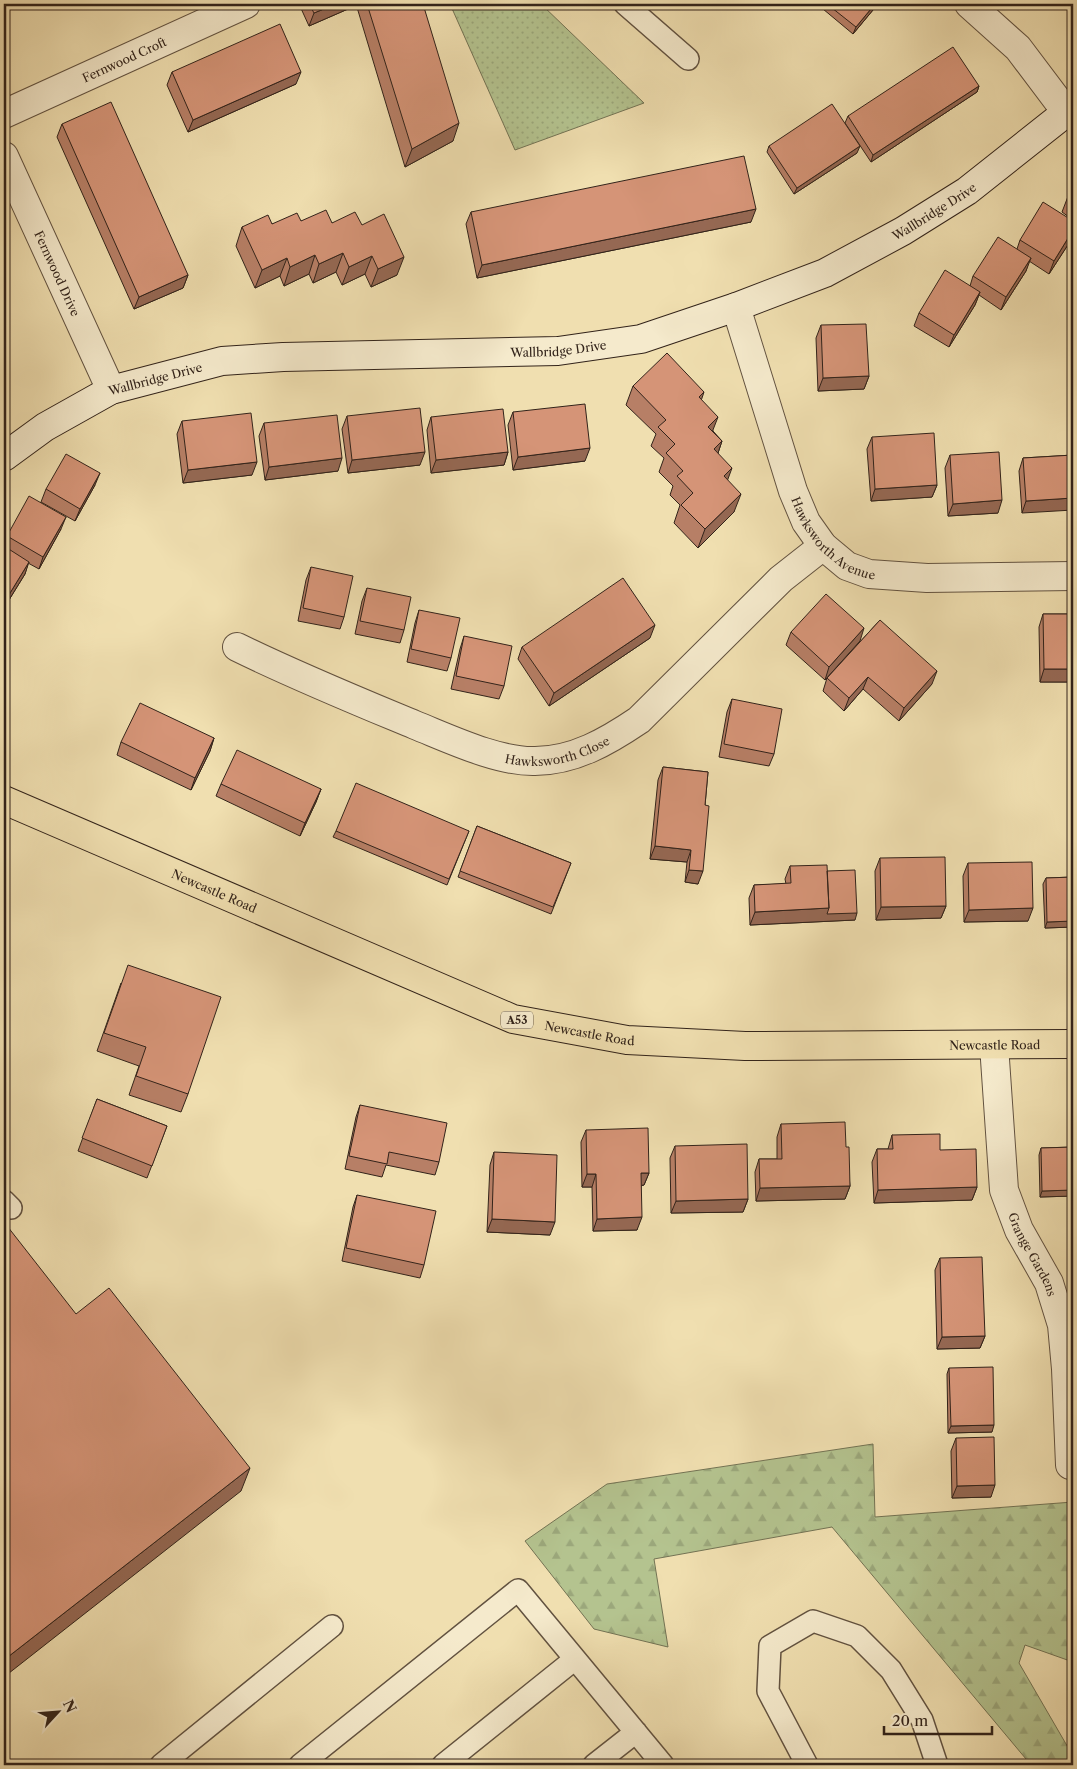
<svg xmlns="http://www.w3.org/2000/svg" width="1077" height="1769" viewBox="0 0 1077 1769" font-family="'Libre Caslon Text',serif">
  <defs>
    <pattern id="grass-dots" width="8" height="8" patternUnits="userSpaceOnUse" patternTransform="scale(1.25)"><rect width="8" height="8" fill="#b4c38f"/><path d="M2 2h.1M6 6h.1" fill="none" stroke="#9ba77b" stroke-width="1.8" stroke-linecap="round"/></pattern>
    <pattern id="forest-firs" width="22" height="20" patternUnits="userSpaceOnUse" patternTransform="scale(1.25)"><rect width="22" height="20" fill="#b4c38f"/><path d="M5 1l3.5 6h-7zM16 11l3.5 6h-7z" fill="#9ba77b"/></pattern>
  </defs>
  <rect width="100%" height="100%" fill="#f0dfb0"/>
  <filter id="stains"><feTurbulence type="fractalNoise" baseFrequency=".004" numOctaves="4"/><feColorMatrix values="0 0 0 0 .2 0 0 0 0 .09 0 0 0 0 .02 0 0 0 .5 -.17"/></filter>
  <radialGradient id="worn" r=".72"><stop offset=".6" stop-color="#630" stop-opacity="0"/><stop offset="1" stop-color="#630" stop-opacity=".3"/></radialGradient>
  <path fill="url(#grass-dots)" stroke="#737354" d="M450,4H541L644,103L515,150Z"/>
  <path fill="url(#forest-firs)" stroke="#737354" d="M873,1444L875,1517L1073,1502V1662L1025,1645L1019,1663L1073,1756V1765H1031L832,1527L654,1559L668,1647L594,1629L525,1541L607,1484Z"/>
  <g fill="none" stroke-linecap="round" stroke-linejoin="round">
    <defs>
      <path id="lane" d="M625,4L688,59
        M4,1201L11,1208
        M161,1765L332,1626
        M300,1765L518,1590L663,1765
        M443,1765L575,1659
        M594,1765L636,1732
        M807,1765L768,1691L770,1646L813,1621L857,1636L891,1670L922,1720L937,1765"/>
      <g id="street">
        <path d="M969,4L1018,48L1067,113"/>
        <path id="s1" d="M4,114L246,4"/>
        <path id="s2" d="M4,156L111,390"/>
        <path id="s3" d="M736,307L793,491L806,522L823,546L847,566L869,574L927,578L1073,576"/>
        <path id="s4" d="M237,647C296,676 355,700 415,725C450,739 498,762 535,761C574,761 608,741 639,720L781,579L823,546"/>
        <path id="s5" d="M994,1045L1004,1190L1019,1230L1049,1283L1062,1325L1066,1369L1070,1465"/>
      </g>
      <g id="secondary">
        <path id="s6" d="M4,457L45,427L111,390L222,361L283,357L558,351L641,339L736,307L825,273L903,231L967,191L1073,107"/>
      </g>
      <g id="highway">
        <path id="s7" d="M4,800L513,1019L627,1040L745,1046L1073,1044"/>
      </g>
    </defs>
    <use href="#lane" stroke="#625240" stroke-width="24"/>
    <use href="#street" stroke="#625240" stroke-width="30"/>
    <use href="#secondary" stroke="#32231a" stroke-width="30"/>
    <use href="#highway" stroke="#32231a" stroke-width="30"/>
    <use href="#lane" stroke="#f5eacc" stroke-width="21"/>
    <use href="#street" stroke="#f5eacc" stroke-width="28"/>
    <use href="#secondary" stroke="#f5eacc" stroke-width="28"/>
    <use href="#highway" stroke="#f0dfb0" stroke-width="28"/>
  </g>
  <path fill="#b77f66" stroke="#32231a" d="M299,4H350L348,9L309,26Z
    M356,4H423L453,141L405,167Z
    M817,4H878L853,34Z
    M172,72L296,84L188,132L167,85Z
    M979,86L977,92L871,162L845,123L848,116Z
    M62,124L188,275L183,288L134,309L57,137Z
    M769,146L857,153L794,194L767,152Z
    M1073,190V220L1062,212L1067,199Z
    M471,212L751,222L477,278L466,224Z
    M301,221L362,225L397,275L371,287L365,274L342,285L336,272L313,283L309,274L284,286L280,276L255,288L236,246L242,227Z
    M1073,237L1049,274L1029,261L1026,271L1001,310L979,295L975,305L949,347L914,326L919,313L970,286L973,276L1017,249L1020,240Z
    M821,325L869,376L864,389L818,391L816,338Z
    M633,386L701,399L713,431L722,441L718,453L727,480L734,512L698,548L674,523L680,505L670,495L673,486L659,472L664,458L651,446L656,434L626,405Z
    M513,412L585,461L513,470L508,425Z
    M347,416L420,465L348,473L342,429Z
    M431,417L508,452L504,465L431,473L427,430Z
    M182,421L252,475L183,483L177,434Z
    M264,423L338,471L265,480L259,436Z
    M872,437L937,485L932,497L871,501L867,449Z
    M950,455L998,513L948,516L945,468Z
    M1073,455L1022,513L1019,471L1023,458Z
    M95,485L75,521L41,502L46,489Z
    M61,529L39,569L28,563L25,574L4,608V545L7,536Z
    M311,567L344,617L340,629L298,621L306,580Z
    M367,588L404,630L400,643L355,634L362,601Z
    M419,610L451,658L447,671L407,662L415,623Z
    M1043,614H1073V682H1040L1039,627Z
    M880,620L932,684L899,721L863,689L844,711L823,691L827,678Z
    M791,632L860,641L825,680L786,645Z
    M464,636L504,686L499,699L451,689L460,649Z
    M650,638L549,706L518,659L522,647Z
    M732,699L774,754L769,766L719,757L727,712Z
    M214,738L210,751L191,790L117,755L121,742Z
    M663,767L708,772L698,884L685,882L687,862L650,859L658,780Z
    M221,784L321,789L316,802L300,836L216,796Z
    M477,826L571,863L551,914L458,877Z
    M336,831H469L447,885L333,837Z
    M880,858L946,906L941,918L876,920L875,871Z
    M968,863L1028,921L964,922L963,876Z
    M790,866L827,871L855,920L750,925L749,898L754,885L786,884L785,879Z
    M1073,877V927L1045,928L1043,884L1046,878Z
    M121,983L188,1094L181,1112L129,1095L139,1066L97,1051Z
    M97,1099L167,1126L147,1178L78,1151Z
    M360,1105L439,1162L435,1175L386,1165L382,1177L345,1169L356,1117Z
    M781,1124L846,1147L850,1186L845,1199L756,1201L755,1172L759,1159H777V1137Z
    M586,1130L649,1173L644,1185L641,1186L637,1230L593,1231L592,1187H582L581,1142Z
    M892,1135L940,1150L977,1187L972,1200L874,1203L872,1162L877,1149H888Z
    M675,1146L748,1199L743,1212L671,1213L670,1158Z
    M1073,1147V1196L1040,1197L1039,1155L1041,1148Z
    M494,1152L550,1235L487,1232L490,1165Z
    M357,1195L424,1265L420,1278L342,1261L353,1207Z
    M940,1258L985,1336L980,1348L937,1349L935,1270Z
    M949,1368L992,1432L948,1433L947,1374Z
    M956,1438L991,1497L952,1498L951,1451Z"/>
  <path fill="#956853" stroke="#32231a" d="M336,4H350L348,9L309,26L314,13Z
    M875,4H878L853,34L856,27Z
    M301,72L296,84L188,132L193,120Z
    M979,86L977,92L871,162L873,155Z
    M459,123L453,141L405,167L412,149Z
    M860,146L857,153L794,194L797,188Z
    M756,209L751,222L477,278L482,265Z
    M1073,230V237L1049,274L1054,261Z
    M343,253L336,272L313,283L319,264Z
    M315,255L309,274L284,286L290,267Z
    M372,256L365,274L342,285L349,267Z
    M404,257L397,275L371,287L378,269Z
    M287,258L280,276L255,288L262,270Z
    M1031,258L1026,271L1001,310L1006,297Z
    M188,275L183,288L134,309L139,297Z
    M980,292L975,305L949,347L954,335Z
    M869,376L864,389L818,391L823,378Z
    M704,392L698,410L699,397Z
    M718,417L711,435L708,427Z
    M722,441L716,459L714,449Z
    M590,448L585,461L513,470L518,457Z
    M425,452L420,465L348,473L352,460Z
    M508,452L504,465L431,473L436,460Z
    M342,458L338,471L265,480L269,467Z
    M257,462L252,475L183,483L188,470Z
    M732,468L725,487L724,476Z
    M100,473L95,485L75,521L80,509Z
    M937,485L932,497L871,501L875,489Z
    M741,494L734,512L698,548L705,529Z
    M1073,498V510L1022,513L1026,501Z
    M1002,500L998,513L948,516L953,504Z
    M66,517L61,529L39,569L43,557Z
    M29,562L25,574L4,608L7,598Z
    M655,625L650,638L549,706L554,693Z
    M864,628L860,641L825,680L829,667Z
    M8,642L4,654V649Z
    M1044,669H1073V682H1040Z
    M937,671L932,684L899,721L904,708Z
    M868,677L863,689L844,711L849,698Z
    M214,738L210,751L191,790L195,778Z
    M321,789L316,802L300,836L305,823Z
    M655,846L691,850L687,862L650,859Z
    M689,870L703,871L698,884L685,882Z
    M946,906L941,918L876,920L881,907Z
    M829,908L857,913L855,920L750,925L755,912Z
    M1033,908L1028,921L964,922L969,910Z
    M1073,921V927L1045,928L1047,922Z
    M641,1173H649L644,1185L637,1186Z
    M587,1174H596L592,1187H582Z
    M850,1186L845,1199L756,1201L760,1188Z
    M977,1187L972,1200L874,1203L878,1190Z
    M1073,1190V1196L1040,1197L1042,1191Z
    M748,1199L743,1212L671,1213L676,1201Z
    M642,1217L637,1230L593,1231L597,1219Z
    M492,1219L555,1222L550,1235L487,1232Z
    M985,1336L980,1348L937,1349L942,1337Z
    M994,1425L992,1432L948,1433L951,1426Z
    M250,1468L241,1491L4,1677V1660Z
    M995,1485L991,1497L952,1498L957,1486Z"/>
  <path fill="#d59477" stroke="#32231a" d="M309,4H336L314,13Z
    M367,4H423L459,123L412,149Z
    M827,4H875L856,27Z
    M280,24L301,72L193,120L172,72Z
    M953,47L979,86L873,155L848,116Z
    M111,102L188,275L139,297L62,124Z
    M832,104L860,146L797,188L769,146Z
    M744,156L756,209L482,265L471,212Z
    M1073,190V204L1067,199Z
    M1043,202L1073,221V230L1054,261L1020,240Z
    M326,210L332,223L355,212L362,225L384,214L404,257L378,269L372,256L349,267L343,253L319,264L315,255L290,267L287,258L262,270L242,227L268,215L272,224L297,213L301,221Z
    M998,237L1031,258L1006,297L973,276Z
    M945,270L980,292L954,335L919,313Z
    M866,324L869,376L823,378L821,325Z
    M667,353L704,392L699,397L718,417L708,427L722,441L714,449L732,468L724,476L741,494L705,529L681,505L693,493L677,476L683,471L666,453L675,444L658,427L666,420L633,386Z
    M585,404L590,448L518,457L513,412Z
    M420,408L425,452L352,460L347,416Z
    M503,409L508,452L436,460L431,417Z
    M251,413L257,462L188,470L182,421Z
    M337,415L342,458L269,467L264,423Z
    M934,433L937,485L875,489L872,437Z
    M999,452L1002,500L953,504L950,455Z
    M66,454L100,473L80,509L46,489Z
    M1073,455V498L1026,501L1023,458Z
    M29,496L66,517L43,557L7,536Z
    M4,546L29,562L7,598L4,596Z
    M311,567L353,576L344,617L303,608Z
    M623,578L655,625L554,693L522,647Z
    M367,588L411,597L404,630L360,621Z
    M826,594L864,628L829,667L791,632Z
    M419,610L460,618L451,658L411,649Z
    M1043,614H1073V669H1044Z
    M880,620L937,671L904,708L868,677L849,698L827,678Z
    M464,636L512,646L504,686L456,676Z
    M4,639L8,642L4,649Z
    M732,699L782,709L774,754L724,744Z
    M140,703L214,738L195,778L121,742Z
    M237,750L321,789L305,823L221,784Z
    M663,767L708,772L705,805L709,806L703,871L689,870L691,850L655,846Z
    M356,783L469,831L449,879L336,831Z
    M477,826L571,863L553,907L460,871Z
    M945,857L946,906L881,907L880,858Z
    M1032,862L1033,908L969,910L968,863Z
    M827,865L829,908L755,912L754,885L791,883L790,866Z
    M855,870L857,913L827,914L829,908L827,871Z
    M1073,877V921L1047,922L1046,878Z
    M128,965L221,997L188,1094L136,1076L146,1047L104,1033Z
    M97,1099L167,1126L152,1166L82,1138Z
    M360,1105L447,1123L439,1162L389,1152L387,1164L349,1156Z
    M845,1122L846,1147H849L850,1186L760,1188L759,1159H782L781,1124Z
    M648,1128L649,1173H641L642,1217L597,1219L596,1174H587L586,1130Z
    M940,1134V1150L976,1149L977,1187L878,1190L877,1149H893L892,1135Z
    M747,1144L748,1199L676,1201L675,1146Z
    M1073,1147V1190L1042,1191L1041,1148Z
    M494,1152L557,1155L555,1222L492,1219Z
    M357,1195L436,1211L424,1265L346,1248Z
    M4,1222L76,1314L109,1288L250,1468L4,1660Z
    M982,1257L985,1336L942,1337L940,1258Z
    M993,1367L994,1425L951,1426L949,1368Z
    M994,1437L995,1485L957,1486L956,1438Z"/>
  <g text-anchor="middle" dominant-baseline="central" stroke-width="4" stroke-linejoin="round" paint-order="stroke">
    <rect fill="#f5eacc" stroke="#6c5f4f" stroke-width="1" x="501" y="1011.5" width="32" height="17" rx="4"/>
    <g font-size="11" font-weight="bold" fill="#32231a">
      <text x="517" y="1020">A53</text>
    </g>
    <g font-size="12" fill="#32231a" stroke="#f5eacc">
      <text stroke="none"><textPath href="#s1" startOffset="132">Fernwood Croft</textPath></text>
      <text stroke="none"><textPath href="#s6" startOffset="982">Wallbridge Drive</textPath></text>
      <text stroke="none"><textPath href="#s2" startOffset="129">Fernwood Drive</textPath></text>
      <text stroke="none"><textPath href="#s6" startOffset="578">Wallbridge Drive</textPath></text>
      <text stroke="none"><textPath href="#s6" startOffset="172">Wallbridge Drive</textPath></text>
      <text stroke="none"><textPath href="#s3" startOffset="258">Hawksworth Avenue</textPath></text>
      <text stroke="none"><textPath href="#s4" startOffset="344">Hawksworth Close</textPath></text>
      <text stroke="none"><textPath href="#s7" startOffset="229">Newcastle Road</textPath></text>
      <text stroke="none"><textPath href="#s7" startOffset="632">Newcastle Road</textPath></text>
      <text stroke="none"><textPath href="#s7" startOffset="1038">Newcastle Road</textPath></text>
      <text stroke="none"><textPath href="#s5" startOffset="216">Grange Gardens</textPath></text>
    </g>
  </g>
  <rect width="1077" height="1769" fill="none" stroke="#f0dfb0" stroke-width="20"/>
  <rect x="5" y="5" width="1067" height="1759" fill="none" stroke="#32231a" stroke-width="2.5"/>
  <rect x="10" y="10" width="1057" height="1749" fill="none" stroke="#32231a"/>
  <g transform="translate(58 1712) rotate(64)" stroke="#f5eacc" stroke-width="4" paint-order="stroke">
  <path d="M0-4L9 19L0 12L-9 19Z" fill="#32231a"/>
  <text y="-8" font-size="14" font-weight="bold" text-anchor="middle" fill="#32231a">N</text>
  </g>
  <path d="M884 1726v8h108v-8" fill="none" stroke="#32231a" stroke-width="2.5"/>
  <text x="892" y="1726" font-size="15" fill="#32231a" stroke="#f5eacc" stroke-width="4" paint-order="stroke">20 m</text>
  <rect width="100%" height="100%" filter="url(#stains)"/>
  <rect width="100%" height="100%" fill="url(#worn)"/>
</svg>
